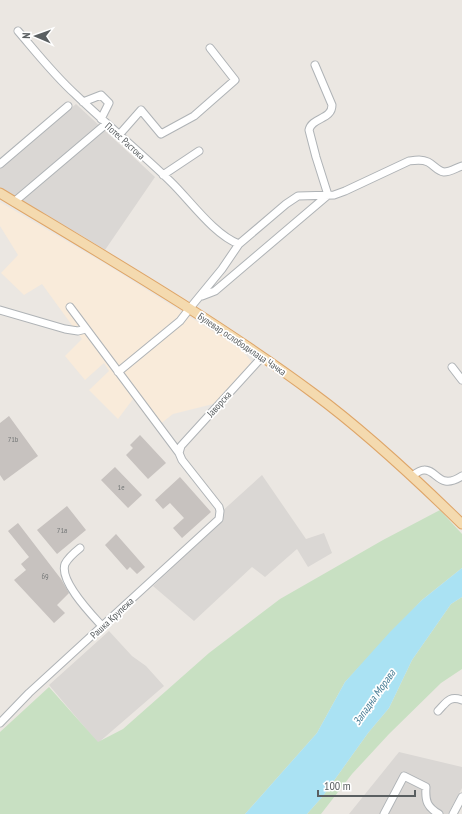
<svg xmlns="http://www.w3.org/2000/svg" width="462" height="814" viewBox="0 0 462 814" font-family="'PT Sans Narrow',sans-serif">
  <rect width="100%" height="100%" fill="#ebe7e2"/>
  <path fill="#f9ebda" d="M0,202L109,266L241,349L256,367L221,402L173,414L155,428L133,399L118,419L89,390L109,371L104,363L85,380L65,356L82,339L42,284L24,295L1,273L18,255L0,226Z"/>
  <path fill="#dad7d4" d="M76,104L155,177L105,250L79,234L43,215L19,199L0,189V168Z
    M262,475L306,539L324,533L332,553L308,567L297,549L265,577L252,567L194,621L153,586L218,525L219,514Z
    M109,631L132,656L146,666L164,686L98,743L49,685Z
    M399,752L462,767V788L448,814H349Z"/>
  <path fill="#c8e0c2" d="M440,510L462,534V568L422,600L345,682L317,733L245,814H0V732L49,687L98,742L123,729L209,653L280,599L383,540Z
    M462,597V669L441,683L389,734L352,774L321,814H307L323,796L368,733L389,708L412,660L451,604Z"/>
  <path fill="#aae2f3" d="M462,568V597L451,604L412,660L389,708L368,733L323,796L307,814H245L317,733L345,682L390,632L422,600Z"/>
  <path fill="#c7c2bf" d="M9,416L38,456L4,481L0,475V423Z
    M140,435L166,463L148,479L126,455L133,448L130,445Z
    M115,467L142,495L128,508L101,480Z
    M180,477L211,512L182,538L173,528L184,518L170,503L163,509L155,500Z
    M67,506L86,530L57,554L37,530Z
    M18,523L61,579L69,593L57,605L65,613L54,623L14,580L26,570L21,564L29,557L8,531Z
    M116,534L145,567L137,574L130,567L127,570L105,545Z"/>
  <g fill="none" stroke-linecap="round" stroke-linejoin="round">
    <defs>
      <path id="minor" d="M18,31C36,52 54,75 75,94C106,124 139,151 170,181C189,199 214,235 239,244
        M83,102L101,95L109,103L101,119
        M119,135L141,110L161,134L194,116L235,80L210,48
        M0,164L68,106
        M163,175L199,151
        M14,202L106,124
        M202,296L215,291L328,195L316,157L309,130C312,117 332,120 332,105L315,65
        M70,307L179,453
        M0,310L65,329L78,331L86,329
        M452,367L462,380
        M118,372L180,321L190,308L222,269L239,244L286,204L298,196L334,195L345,191L409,161C416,160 422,159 428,162C434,165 437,171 444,172C450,172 456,168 462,166
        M412,476C416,473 420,470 424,470C437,469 439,491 462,476
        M80,548C75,552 68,558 65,564C59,581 91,614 102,626
        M438,711C446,703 449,695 462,700
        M0,723L29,693L219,519L220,511L219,507L182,460L179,453L181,446L262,357
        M384,814L404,776L426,787C425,801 427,807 439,814
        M453,814L462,797"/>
      <path id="major" d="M0,193C106,257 213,319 313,393C366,432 415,478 462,524"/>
    </defs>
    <use href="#minor" stroke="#afb3b6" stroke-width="9"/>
    <use href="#major" stroke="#dea568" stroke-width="11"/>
    <use href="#minor" stroke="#fff" stroke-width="7"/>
    <use href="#major" stroke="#f4daaf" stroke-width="9"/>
  </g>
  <g text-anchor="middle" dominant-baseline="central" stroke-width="3.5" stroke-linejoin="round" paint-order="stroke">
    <g font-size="8" fill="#757878">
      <text x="13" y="439">71b</text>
      <text x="121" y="487">1e</text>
      <text x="62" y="530">71a</text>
      <text x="45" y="576">69</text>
    </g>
    <g font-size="10" fill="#5a5f61" stroke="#fff">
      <text transform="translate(125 141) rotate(42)">Потес Растока</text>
      <text transform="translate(242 344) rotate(34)">Булевар ослободилаца Чачка</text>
      <text transform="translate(219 404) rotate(-48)">Јаворска</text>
      <text transform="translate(112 618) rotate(-43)">Рашка Крупежа</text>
    </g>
    <g font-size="11" font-style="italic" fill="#447a92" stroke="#fff">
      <text transform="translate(374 697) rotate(-55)">Западна Морава</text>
    </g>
  </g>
  <g transform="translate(36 36) rotate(272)" stroke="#ffffff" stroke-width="3" paint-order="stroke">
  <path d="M0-3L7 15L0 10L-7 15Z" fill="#5a5f61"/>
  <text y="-6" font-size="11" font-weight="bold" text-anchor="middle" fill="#5a5f61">N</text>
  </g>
  <path d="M318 790v6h97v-6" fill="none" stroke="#5a5f61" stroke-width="2"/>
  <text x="324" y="790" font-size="12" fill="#5a5f61" stroke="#ffffff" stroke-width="3" paint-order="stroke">100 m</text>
</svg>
